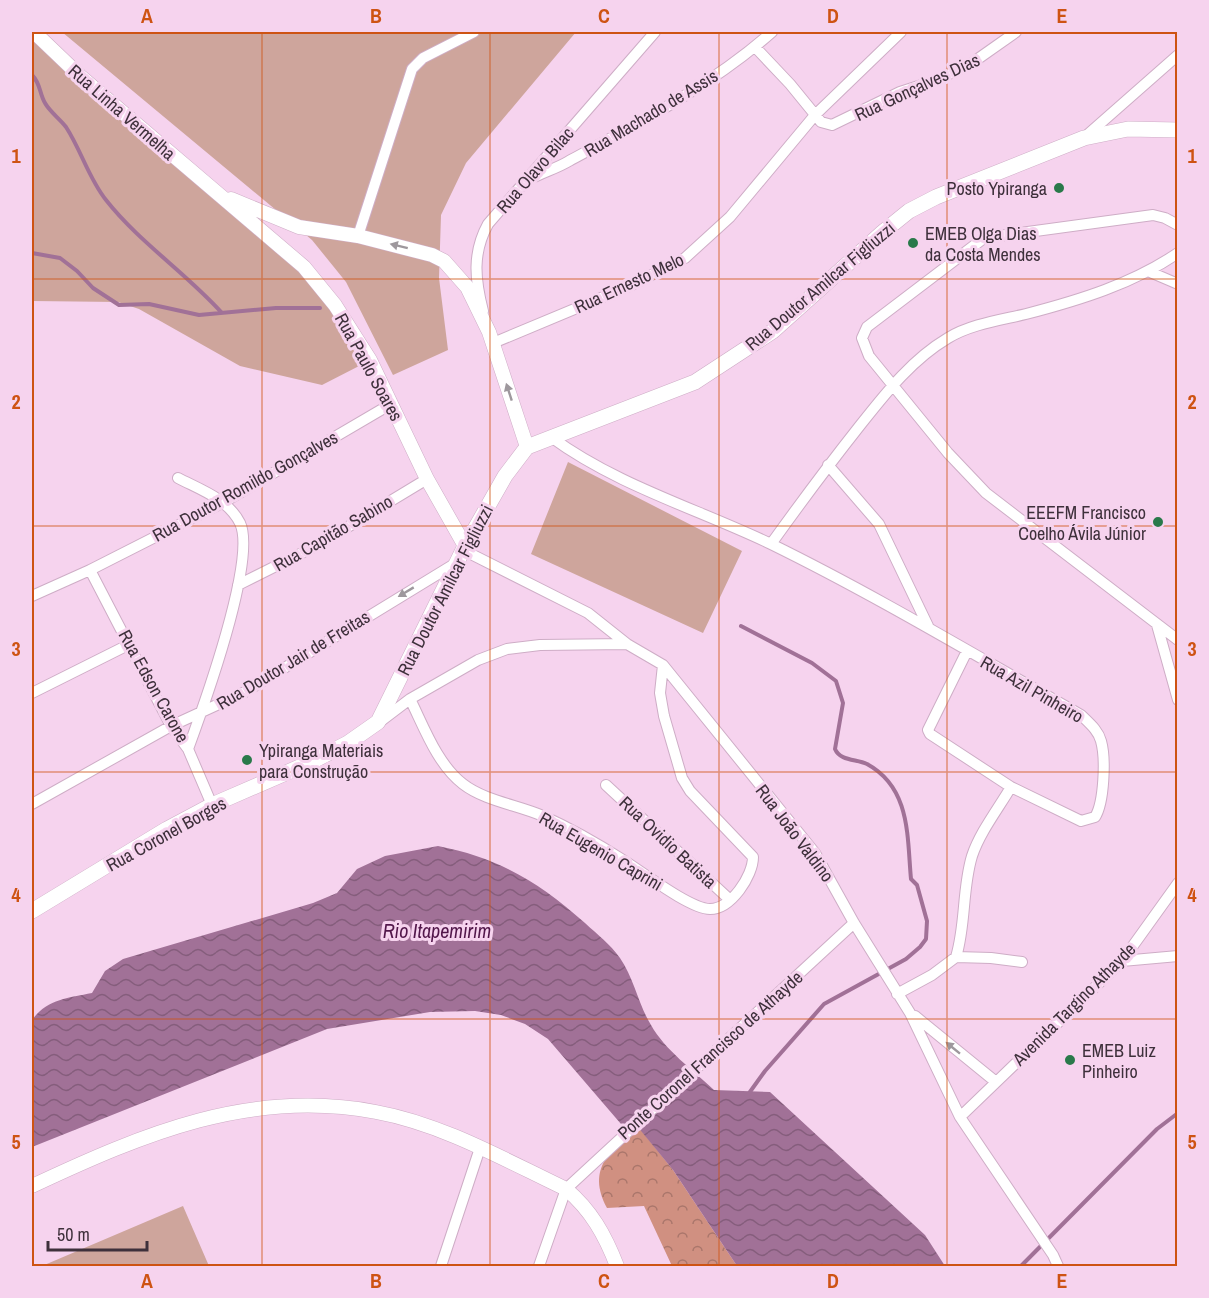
<svg xmlns="http://www.w3.org/2000/svg" width="1209" height="1298" viewBox="0 0 1209 1298" font-family="'Archivo Narrow',sans-serif">
  <defs>
    <pattern id="forest-crowns" width="20" height="18" patternUnits="userSpaceOnUse" patternTransform="scale(1.5)"><rect width="20" height="18" fill="#d09081"/><path d="M2 6a3 3 0 1 1 6 0M12 15a3 3 0 1 1 6 0" fill="none" stroke="#aa766b"/></pattern>
    <pattern id="water-waves" width="16" height="10" patternUnits="userSpaceOnUse" patternTransform="scale(1.5)"><rect width="16" height="10" fill="#a17197"/><path d="M0 5q4-4 8 0t8 0" fill="none" stroke="#855d7c"/></pattern>
  </defs>
  <rect width="100%" height="100%" fill="#f6d3ee"/>
  <path fill="#cea59c" d="M62,32H576L466,163L441,215L439,278L448,350L393,375L346,282L312,240Z
    M32,33L325,293L361,365L322,385L240,366L139,309L118,302L32,301Z
    M568,462L742,551L703,633L531,554Z
    M183,1206L209,1266H42Z"/>
  <path fill="url(#forest-crowns)" d="M637,1125L673,1170L737,1266H672L644,1206L607,1208C586,1168 611,1151 637,1125Z"/>
  <path fill="url(#water-waves)" d="M438,846C499,858 539,882 585,923C598,935 610,944 620,958C634,978 638,1004 651,1025C665,1050 693,1070 714,1090L770,1092L925,1235L945,1266H737L673,1170L637,1126L621,1124L548,1039L525,1024L501,1015L475,1011L430,1012L327,1029L32,1147V1020C47,999 68,998 92,993L105,971L123,959L313,903L337,893L357,869L385,856Z"/>
  <g fill="none" stroke-linecap="round" stroke-linejoin="round">
    <path stroke="#a17197" stroke-width="4" d="M32,75C41,84 39,93 45,103C50,112 60,119 66,127C81,150 89,179 106,200C139,242 186,273 222,313
      M32,253L60,258L77,271L93,288L119,305L149,304L199,315L276,308H320
      M741,626L812,663L836,681L843,703L835,749C840,761 856,759 867,764C911,788 907,837 911,879L917,885L927,921L926,939L920,947L906,959L824,1004L765,1071L747,1096
      M1021,1266L1157,1129L1178,1113"/>
    <defs>
      <path id="minor" d="M755,47L790,84L821,122L832,125L900,92L934,81L972,63L1016,32
        M1086,136L1178,55
        M527,181C540,173 556,169 569,161C639,123 712,85 772,32
        M1178,225L1165,218L1153,215L984,238L867,327L862,338L869,356L948,453L986,493L1178,640
        M358,236L412,69L423,58L474,32
        M1150,272L1178,284
        M483,311C475,280 472,253 488,224L655,32
        M493,343L632,285L685,258L730,217L815,115L901,32
        M551,437C616,485 698,509 771,544C877,596 978,657 1081,715C1089,723 1098,730 1101,741C1106,759 1104,803 1095,817L1081,821L1011,787L930,734L928,730L967,651
        M828,465L879,524L928,626
        M178,478C201,490 228,499 240,523C257,559 203,708 188,749
        M771,544C799,505 828,466 858,428C885,394 911,360 948,338C971,324 1001,320 1026,314C1080,300 1132,284 1178,253
        M463,550L588,613L627,644
        M90,570L171,726L188,749L212,805
        M238,585L318,545L427,479
        M32,596L90,570L224,502L391,404
        M1157,625L1178,700
        M32,693L130,644
        M410,699C424,727 437,764 463,784C485,801 518,805 543,816C570,828 598,844 623,860C641,871 690,909 710,909C731,909 753,876 753,857L690,791L682,778L664,716L660,693L663,665
        M381,721L410,699L478,660L507,649L540,645L627,644L663,665L815,853L854,923L910,1013L960,1117L1053,1255L1058,1266
        M606,785L729,899
        M32,804L171,726L245,692L456,563
        M956,957C966,924 962,889 972,856C980,832 998,809 1011,787
        M1122,961L1178,956
        M897,994L932,975L956,957L991,958L1022,962
        M915,1016L996,1082
        M960,1117L1122,961L1178,883
        M441,1266L480,1148
        M539,1266L566,1189L854,923"/>
      <path id="tertiary" d="M34,32L80,76L304,267L335,305L370,360L427,479L465,546
        M231,199L299,227L358,236L432,255L444,261L467,287L489,332L527,447
        M32,1186C143,1134 251,1088 376,1112C442,1124 505,1160 566,1189C591,1210 605,1235 617,1266"/>
      <path id="secondary" d="M32,911L167,829L212,805L311,762L348,743L378,722L463,550L505,476L527,447L695,382L773,331L883,232L909,211L936,197L1084,138L1128,129L1178,130"/>
    </defs>
    <use href="#minor" stroke="#ceadc6" stroke-width="12"/>
    <use href="#tertiary" stroke="#ceadc6" stroke-width="15"/>
    <use href="#secondary" stroke="#ceadc6" stroke-width="16"/>
    <use href="#minor" stroke="#fff" stroke-width="10"/>
    <use href="#tertiary" stroke="#fff" stroke-width="14"/>
    <use href="#secondary" stroke="#fff" stroke-width="15"/>
  </g>
  <defs><path id="oneway-solid" d="M-6-.8H1V-3.2L6.5 0L1 3.2V.8H-6Z" transform="scale(1.5)"/></defs>
  <g fill="#9e989d">
    <use href="#oneway-solid" transform="translate(399 246) rotate(-166)"/>
    <use href="#oneway-solid" transform="translate(509 392) rotate(-108)"/>
    <use href="#oneway-solid" transform="translate(406 592) rotate(149)"/>
    <use href="#oneway-solid" transform="translate(953 1048) rotate(-141)"/>
  </g>
  <path fill="none" stroke="#ce5313" stroke-width="1.5" stroke-opacity="0.55" d="M262,32V1266M490,32V1266M719,32V1266M947,32V1266M32,279H1178M32,526H1178M32,772H1178M32,1019H1178"/>
  <g fill="#29794a" stroke="#f6d3ee" stroke-width="2">
    <circle cx="1059" cy="188" r="6"/>
    <circle cx="913" cy="243" r="6"/>
    <circle cx="1158" cy="522" r="6"/>
    <circle cx="247" cy="760" r="6"/>
    <circle cx="1070" cy="1060" r="6"/>
  </g>
  <g text-anchor="middle" dominant-baseline="central" stroke-width="6" stroke-linejoin="round" paint-order="stroke">
    <g font-size="18" fill="#3e303b" stroke="#f6d3ee">
      <text transform="translate(917 87) rotate(-25)">Rua Gonçalves Dias</text>
      <text transform="translate(122 112) rotate(41)">Rua Linha Vermelha</text>
      <text transform="translate(651 113) rotate(-31)">Rua Machado de Assis</text>
      <text transform="translate(535 170) rotate(-49)">Rua Olavo Bilac</text>
      <text transform="translate(629 283) rotate(-25)">Rua Ernesto Melo</text>
      <text transform="translate(820 286) rotate(-40)">Rua Doutor Amilcar Figliuzzi</text>
      <text transform="translate(369 367) rotate(61)">Rua Paulo Soares</text>
      <text transform="translate(245 486) rotate(-29)">Rua Doutor Romildo Gonçalves</text>
      <text transform="translate(333 533) rotate(-30)">Rua Capitão Sabino</text>
      <text transform="translate(445 590) rotate(-63)">Rua Doutor Amilcar Figliuzzi</text>
      <text transform="translate(293 660) rotate(-31)">Rua Doutor Jair de Freitas</text>
      <text transform="translate(154 686) rotate(61)">Rua Edson Carone</text>
      <text transform="translate(1032 689) rotate(30)">Rua Azil Pinheiro</text>
      <text transform="translate(795 833) rotate(53)">Rua João Valdino</text>
      <text transform="translate(166 834) rotate(-29)">Rua Coronel Borges</text>
      <text transform="translate(668 842) rotate(43)">Rua Ovidio Batista</text>
      <text transform="translate(601 851) rotate(30)">Rua Eugenio Caprini</text>
      <text transform="translate(1074 1004) rotate(-45)">Avenida Targino Athayde</text>
      <text transform="translate(710 1055) rotate(-42)">Ponte Coronel Francisco de Athayde</text>
    </g>
    <g font-size="18" fill="#3e303b" stroke="#f6d3ee" text-anchor="start">
      <text x="1047" y="188" text-anchor="end">Posto Ypiranga</text>
      <text x="925" y="233">EMEB Olga Dias<tspan x="925" dy="21">da Costa Mendes</tspan></text>
      <text x="1146" y="512" text-anchor="end">EEEFM Francisco<tspan x="1146" dy="21">Coelho Ávila Júnior</tspan></text>
      <text x="259" y="750">Ypiranga Materiais<tspan x="259" dy="21">para Construção</tspan></text>
      <text x="1082" y="1050">EMEB Luiz<tspan x="1082" dy="21">Pinheiro</tspan></text>
    </g>
    <g font-size="20" font-style="italic" fill="#52164a" stroke="#f6d3ee">
      <text x="437" y="930">Rio Itapemirim</text>
    </g>
  </g>
  <rect width="1209" height="1298" fill="none" stroke="#f6d3ee" stroke-width="66"/>
  <path d="M48 1241v9h99v-9" fill="none" stroke="#3e303b" stroke-width="3"/>
  <text x="57" y="1241" font-size="18" fill="#3e303b" stroke="#f6d3ee" stroke-width="4.5" paint-order="stroke">50 m</text>
  <rect x="33" y="33" width="1143" height="1232" fill="none" stroke="#ce5313" stroke-width="2"/>
  <g font-size="20" text-anchor="middle" font-weight="bold" fill="#ce5313">
    <text x="147" y="23">A</text>
    <text x="376" y="23">B</text>
    <text x="604" y="23">C</text>
    <text x="833" y="23">D</text>
    <text x="1062" y="23">E</text>
    <text x="16" y="163">1</text>
    <text x="1192" y="163">1</text>
    <text x="16" y="409">2</text>
    <text x="1192" y="409">2</text>
    <text x="16" y="656">3</text>
    <text x="1192" y="656">3</text>
    <text x="16" y="902">4</text>
    <text x="1192" y="902">4</text>
    <text x="16" y="1149">5</text>
    <text x="1192" y="1149">5</text>
    <text x="147" y="1288">A</text>
    <text x="376" y="1288">B</text>
    <text x="604" y="1288">C</text>
    <text x="833" y="1288">D</text>
    <text x="1062" y="1288">E</text>
  </g>
</svg>
